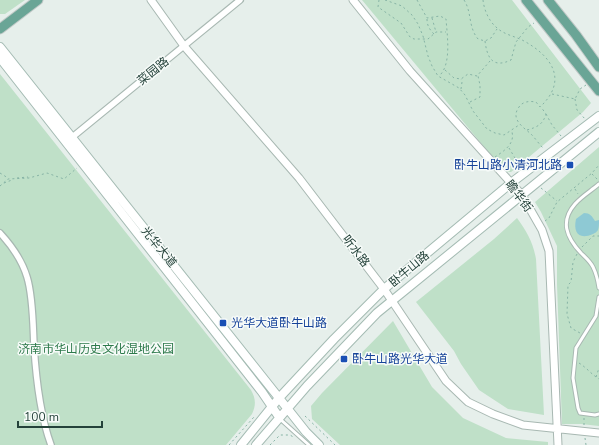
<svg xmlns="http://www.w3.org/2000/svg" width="599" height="445" viewBox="0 0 599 445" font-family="'Nunito Sans','Noto Sans SC',sans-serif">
  <rect width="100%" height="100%" fill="#e6efeb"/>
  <path fill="#bfe0c8" d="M0,0H25L5,14H0Z
    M362,0H512L591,103L583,112L511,172H505Z
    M0,74L251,390C256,399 256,405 252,414L226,445H0Z
    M599,147V426L581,424H562L557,284V246L541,212L535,202Z
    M517,218C527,232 533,242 536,259L544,415L508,409L479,390L461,364L454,351L416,302L494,239Z
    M393,321L432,387L463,418L506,438L548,442V445H340L312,419L311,406L322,393Z"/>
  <path fill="#8ec9d4" d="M584,213C590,213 592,216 595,221L599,220C599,224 599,227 598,230C596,233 596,232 593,234C579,240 573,233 576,219Z"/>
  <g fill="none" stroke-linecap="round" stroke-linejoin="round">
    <defs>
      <path id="service" d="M599,184C591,191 582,196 575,204C560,221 566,237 581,253C585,257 590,261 593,267C596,273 598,281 599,288
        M599,297L596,316L576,348L573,378L578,408L580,413L595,415L599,414
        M280,419L309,445"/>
      <path id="minor" d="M70,139L240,0
        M0,233C11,245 22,260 27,277C33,296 33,325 34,346C36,378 40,415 51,445"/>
      <path id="tertiary" d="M151,0L184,46L299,178L384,289L446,381L468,402L493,414L523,425L599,433
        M353,0L410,71L522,195L542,230L549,251L558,445"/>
      <path id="secondary" d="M0,47L287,408L306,432L319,445
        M0,58L262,392L279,417
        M241,445L279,398L334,339L384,289L511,183L599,116
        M256,445L307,386L377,313L599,132"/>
      <path id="primary" d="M526,0L599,91
        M548,0L576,35L599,67
        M0,29L38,0"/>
    </defs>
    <use href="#service" stroke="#a8b8b2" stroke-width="5"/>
    <use href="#minor" stroke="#a8b8b2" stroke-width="8"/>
    <use href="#tertiary" stroke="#a8b8b2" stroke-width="9"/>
    <use href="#secondary" stroke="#a4bbb3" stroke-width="10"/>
    <use href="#primary" stroke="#c2cac8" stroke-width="11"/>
    <path stroke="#86b3a5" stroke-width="1" stroke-dasharray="2 3" stroke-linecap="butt" d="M379,0L378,7L401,23L410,37L414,39H428L436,32H446
      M385,0L402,6L412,15L418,24L423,36L428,56L432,66L438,76L459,88L465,95L473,111L487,129L495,133L504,135L519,125
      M417,0L427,18L440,16L446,19C447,34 452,65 439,76
      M464,0C472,12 468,27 478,39L485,41L491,38L497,29
      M483,0C484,10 489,21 496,27C504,35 515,36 524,41C553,57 568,81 540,107L536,102C530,101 523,101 519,107C510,119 523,127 531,134C535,138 539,144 543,148
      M432,18L436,32
      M427,19C427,25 429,29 434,34
      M485,41C487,57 492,69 511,60L516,42L528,27L534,23
      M445,70L454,78L461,79L468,74L477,76L490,61
      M461,89L462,82L461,79
      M552,94L575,99L580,89L586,85
      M575,99L577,110L585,119
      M470,102L480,97V85L478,76
      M546,114L552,125L561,136
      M527,130C538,127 543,124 546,114L541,107
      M509,148L521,168
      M495,157C504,151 515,144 512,132
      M0,173L8,178
      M592,174L598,180
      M17,178L28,177
      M4,183L12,180
      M0,186L8,179L29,178L47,173L64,179L77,168
      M541,188L557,201
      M575,189L578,194
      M545,221L549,218L557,202L592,173L599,165
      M582,247L593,236H599
      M577,254L573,262L571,282L568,285L567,314L571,328L580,333
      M579,363C587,368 591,374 599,379
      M596,377L599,368
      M305,416L335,445
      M584,425V418
      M585,438L586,445
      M229,445L254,417
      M270,445L280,435H290L295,438"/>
    <use href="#service" stroke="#fff" stroke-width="3"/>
    <use href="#minor" stroke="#fff" stroke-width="5.5"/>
    <use href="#tertiary" stroke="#fff" stroke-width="7"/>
    <use href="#secondary" stroke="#fff" stroke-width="8"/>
    <use href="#primary" stroke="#6aa596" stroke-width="9"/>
  </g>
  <g fill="#1a4fb4" stroke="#f7fbf9" stroke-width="1.5">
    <rect x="566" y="161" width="8" height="8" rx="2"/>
    <rect x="219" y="319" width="8" height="8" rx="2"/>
    <rect x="340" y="355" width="8" height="8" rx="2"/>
  </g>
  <g text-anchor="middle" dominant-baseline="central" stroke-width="3" stroke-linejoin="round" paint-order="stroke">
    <g font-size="12" fill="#24423a" stroke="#f7fbf9">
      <text transform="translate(153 71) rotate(-39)">菜园路</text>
      <text transform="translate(519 196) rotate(53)">瞻华街</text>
      <text transform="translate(159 247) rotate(51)">光华大道</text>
      <text transform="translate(356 251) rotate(53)">听水路</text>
      <text transform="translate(409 269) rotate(-40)">卧牛山路</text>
    </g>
    <g font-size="12" fill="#164399" stroke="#f7fbf9" text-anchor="start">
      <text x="562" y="165" text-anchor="end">卧牛山路小清河北路</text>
      <text x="231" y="323">光华大道卧牛山路</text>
      <text x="352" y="359">卧牛山路光华大道</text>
    </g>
    <g font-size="12" fill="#2d7a4b" stroke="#f7fbf9">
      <text x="96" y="349">济南市华山历史文化湿地公园</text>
    </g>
  </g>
  <path d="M18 421v6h84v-6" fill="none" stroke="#24423a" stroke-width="2"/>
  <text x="24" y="421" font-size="12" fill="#24423a" stroke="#f7fbf9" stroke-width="3" paint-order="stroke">100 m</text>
</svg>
